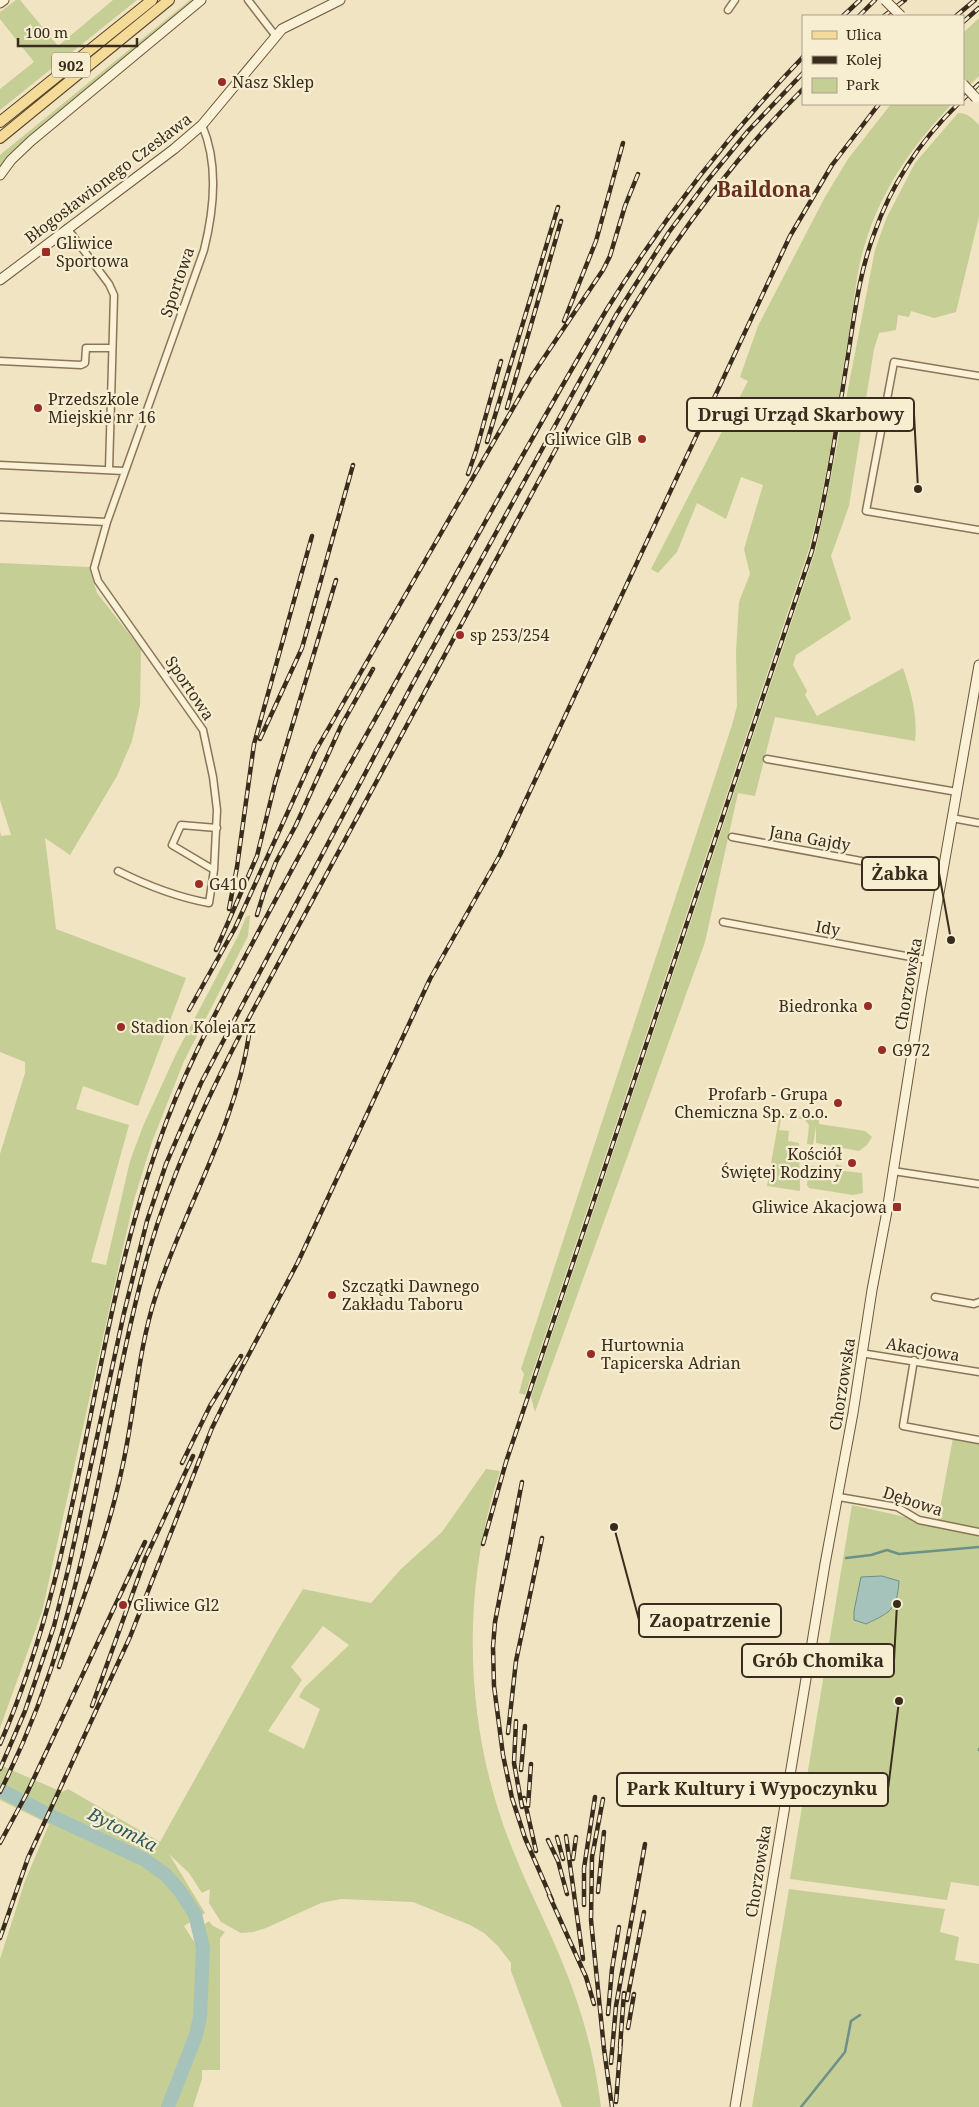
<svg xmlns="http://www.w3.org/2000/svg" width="979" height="2107" viewBox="0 0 979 2107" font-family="'Noto Serif',serif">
  <rect width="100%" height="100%" fill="#f0e4c2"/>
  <path fill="#c5ce95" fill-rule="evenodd" d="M16,0H20L58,46L113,0H137L0,110V89L34,62L0,19V12Z
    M190,0H196L17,147L0,167V155Z
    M979,18V76L963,92V33Z
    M891,104H952C913,145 882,188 865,244C856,272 854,304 849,333C837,405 828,479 809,549L525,1395L519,1393L524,1374L521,1369L732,725L737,706L736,652L739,602L750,574L744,549L763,485L741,477L726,519L697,503L677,552L658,573L651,569L748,381L740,377L758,326L825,197L848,159Z
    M958,113C968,113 972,118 979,125V217L956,312L934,318L911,311L909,317L898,315L896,330L879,333L874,349L849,506L831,556L851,619L796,655L793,665L807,691L805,695L817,716L903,668C911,692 918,716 915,741L775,717L755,796L738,793L705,942L535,1412L531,1397L815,552L826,502L875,250L886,219L915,163Z
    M0,563L89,567L97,593L141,649L140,705L132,741L117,776L70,855L45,838L56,929L186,978L138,1106L83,1086L76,1109L129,1125L91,1262L106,1265L130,1161L143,1126L177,1052L238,936L246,917L250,915L248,936L184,1061L152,1142L134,1200L117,1274L42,1612L0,1728V1154L25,1073V1062L0,1052V831L1,836L11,835L0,800Z
    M780,1113L819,1120V1124L865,1131L872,1137L867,1145L859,1151L816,1143V1127L813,1145L807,1144L809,1125L805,1120L782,1114L779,1130L789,1131L788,1141L799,1143L800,1191L767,1186Z
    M836,1164L844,1167V1171L862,1173L863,1193L853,1195L809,1188L807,1185L808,1172H810L811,1166L835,1170Z
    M953,1438L979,1442V1886L951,1882L947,1900L790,1879L852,1505L937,1524Z
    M486,1469L500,1471C460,1592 464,1729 512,1848C528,1889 549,1928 565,1969C583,2013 595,2059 601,2107H562L511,1971V1963L498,1946L484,1933L470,1925L413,1902L341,1899L321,1903L266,1928L253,1932L241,1933L221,1922L209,1903L210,1889L202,1893L189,1873L169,1854L205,1913L184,1926L196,1945V2006L192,2032L163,2107H0V1959L25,1881L49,1824L0,1800V1765L62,1792L68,1789L160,1842L275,1635L303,1589L371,1603L401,1569L442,1532ZM323,1626L349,1645L304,1688L299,1697L320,1709L304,1749L268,1731L302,1680L291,1667Z
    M789,1889L945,1909L940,1932L959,1937L955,1960L979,1964V2107H752Z
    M209,1921L213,1926L225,1932L220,1938V2070H202V2079L193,2107H175L201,2035L205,2017L206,1941L201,1927Z"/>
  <path fill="#a5c2bb" stroke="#6b9189" d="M882,1576L899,1581C897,1610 891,1612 866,1624L854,1620V1611L861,1577Z"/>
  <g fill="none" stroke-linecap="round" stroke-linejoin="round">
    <path stroke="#6b9189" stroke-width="2.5" d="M846,1558L871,1555L887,1550L899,1554L979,1547
      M979,1749V1750
      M801,2107L845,2052L851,2021L860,2015"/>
    <path stroke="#a5c2bb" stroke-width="14" d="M0,1790L53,1817L145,1860L166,1875L180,1891L195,1914L203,1948L200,2017L196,2035L168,2107"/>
    <defs>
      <path id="street" d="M248,0L275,35
        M728,10L735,0
        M67,228L109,284L114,295L109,470
        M0,361L81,365L85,363L86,348H112
        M979,376L894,362L866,511L979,530
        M0,465L124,471
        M0,517L107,522
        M767,759L957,792
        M952,818L979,823
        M732,837L942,876
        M214,870L172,845L181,825L217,828
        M118,871C148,886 176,897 209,903L214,870L217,810L213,777L203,730L98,581L94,568L107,522L204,250C214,210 219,164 202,125
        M723,922L927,960
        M893,1171L979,1184
        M935,1297L974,1304L979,1302
        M861,1353L979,1372
        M914,1360L903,1426L979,1440
        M839,1497L897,1507L919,1520L979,1532"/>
      <path id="secondary" d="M0,3L4,0
        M0,175L11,160L31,141L201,0
        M0,280L174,149L202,125L282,29L340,0
        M735,2107L825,1564L853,1413L872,1290L887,1211L921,996L979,665"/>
      <path id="primary" d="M0,122L152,0
        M0,138L169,0"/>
    </defs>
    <use href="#street" stroke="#8a7558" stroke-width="9"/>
    <use href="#secondary" stroke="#6c563c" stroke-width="11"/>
    <use href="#primary" stroke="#58432d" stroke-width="12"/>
    <use href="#street" stroke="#faf1d6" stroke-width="6"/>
    <use href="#secondary" stroke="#faf1d6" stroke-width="9"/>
    <use href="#primary" stroke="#f4dc98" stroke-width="10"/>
    <defs>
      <path id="rail" d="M843,16L860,0
        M859,16L875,0
        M884,16L905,0
        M956,16L975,0
        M963,22L979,8
        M963,99L979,84
        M564,321L596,241L623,143
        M507,408L561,221
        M487,442L558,207
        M468,474L476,451L501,361
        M260,739L302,648L353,465
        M229,909L237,867L254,744L312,536
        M257,915L264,892L276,862L296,825L341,726L373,669
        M216,950L257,856L275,783L336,580
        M189,1010L235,928L316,750L531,377L603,270L610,256L625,206L638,174
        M182,1463L210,1406L241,1356
        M522,1482L495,1622L493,1647L494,1686L503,1755L512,1798L525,1838L552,1900
        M483,1544L506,1462L812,551C829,485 838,416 849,349C855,310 860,271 874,234C891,185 921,140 958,104
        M59,1667C81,1603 107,1539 121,1473C135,1414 137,1353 156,1295C185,1207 235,1127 249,1035
        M92,1706L145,1559L193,1456
        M516,1721L514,1763L522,1807
        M508,1733L516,1661L542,1538
        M0,1744C84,1552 89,1338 159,1142C183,1072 218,1008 253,942C286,880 320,817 355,755C439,606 520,456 607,309C664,217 728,135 803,57
        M0,1769L25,1711L54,1626L69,1566L124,1313L147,1221L166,1164L201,1083L412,685L616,315L669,232L707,181L748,131L803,73
        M521,1770L525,1726
        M0,1792C26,1740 47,1686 63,1630C100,1505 114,1375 149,1251C172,1172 207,1099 244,1027L625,321C675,238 734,158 803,89
        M524,1798L536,1851
        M603,1799L592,1857L591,1920L604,2049L612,2107
        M528,1806L531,1764
        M566,1836L583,1959
        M557,1837L563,1859
        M548,1840L558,1861L567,1894
        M0,1843L26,1795L145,1542
        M573,1859L576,1837
        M598,1892L604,1832
        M549,1895L586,1977L594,2004
        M584,1905V1868L595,1797
        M0,1938L28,1858L130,1637L212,1428L240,1371L298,1262L430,979L500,855L790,236L832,165L879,104
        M627,2000L644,1912
        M608,2014L612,1969L619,1927
        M628,2028L634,1994
        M620,2047L624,1993
        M611,2063L616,2006L645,1844
        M616,2102L621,2040"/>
    </defs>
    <use href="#rail" stroke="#392c1d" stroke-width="4.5"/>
    <use href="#rail" stroke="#f7eed2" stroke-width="2.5" stroke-dasharray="8" stroke-linecap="butt"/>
    <defs>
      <path id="secondary-bridge" d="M885,0L901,16
        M963,84L976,98"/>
    </defs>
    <use href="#secondary-bridge" stroke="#6c563c" stroke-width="11" stroke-linecap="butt"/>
    <use href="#secondary-bridge" stroke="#faf1d6" stroke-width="9"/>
  </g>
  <g fill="#9c2b26" stroke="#f7eed2" stroke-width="2">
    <circle cx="222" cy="82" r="5"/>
    <rect x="41" y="247" width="10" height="10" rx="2.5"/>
    <circle cx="38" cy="408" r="5"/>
    <circle cx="642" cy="439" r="5"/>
    <circle cx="460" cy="635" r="5"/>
    <circle cx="199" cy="884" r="5"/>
    <circle cx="868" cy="1006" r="5"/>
    <circle cx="121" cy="1027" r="5"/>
    <circle cx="882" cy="1050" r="5"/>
    <circle cx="838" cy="1103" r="5"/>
    <circle cx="852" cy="1163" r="5"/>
    <rect x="892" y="1202" width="10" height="10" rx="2.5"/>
    <circle cx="332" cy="1295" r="5"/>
    <circle cx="591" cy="1354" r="5"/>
    <circle cx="123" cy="1605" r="5"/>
  </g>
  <g text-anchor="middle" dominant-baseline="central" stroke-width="4.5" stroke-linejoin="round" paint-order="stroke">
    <rect fill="#f7eed2" stroke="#726653" stroke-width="1" x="52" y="52.5" width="38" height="25" rx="4"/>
    <g font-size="15" font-weight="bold" fill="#392c1d">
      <text x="71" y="65">902</text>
    </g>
    <g font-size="16" fill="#392c1d" stroke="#f7eed2" text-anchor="start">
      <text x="232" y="82">Nasz Sklep</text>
      <text x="56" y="243">Gliwice<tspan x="56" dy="18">Sportowa</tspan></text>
      <text x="48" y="399">Przedszkole<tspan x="48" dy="18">Miejskie nr 16</tspan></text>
      <text x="632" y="439" text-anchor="end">Gliwice GlB</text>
      <text x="470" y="635">sp 253/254</text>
      <text x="209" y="884">G410</text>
      <text x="858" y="1006" text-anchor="end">Biedronka</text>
      <text x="131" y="1027">Stadion Kolejarz</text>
      <text x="892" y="1050">G972</text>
      <text x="828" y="1094" text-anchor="end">Profarb - Grupa<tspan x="828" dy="18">Chemiczna Sp. z o.o.</tspan></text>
      <text x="842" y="1154" text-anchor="end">Kościół<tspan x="842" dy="18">Świętej Rodziny</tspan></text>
      <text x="887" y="1207" text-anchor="end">Gliwice Akacjowa</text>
      <text x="342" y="1286">Szczątki Dawnego<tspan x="342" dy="18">Zakładu Taboru</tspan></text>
      <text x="601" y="1345">Hurtownia<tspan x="601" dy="18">Tapicerska Adrian</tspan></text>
      <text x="133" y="1605">Gliwice Gl2</text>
    </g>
    <g font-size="16" fill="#392c1d" stroke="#f7eed2">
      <text transform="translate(108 178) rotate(-37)">Błogosławionego Czesława</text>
      <text transform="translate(177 282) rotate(-71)">Sportowa</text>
      <text transform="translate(190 688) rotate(56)">Sportowa</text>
      <text transform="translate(810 838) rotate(10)">Jana Gajdy</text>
      <text transform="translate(828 928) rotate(10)">Idy</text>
      <text transform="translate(908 984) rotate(-80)">Chorzowska</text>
      <text transform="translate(923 1349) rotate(10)">Akacjowa</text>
      <text transform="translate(842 1384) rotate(-81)">Chorzowska</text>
      <text transform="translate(913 1501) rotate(18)">Dębowa</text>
      <text transform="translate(758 1871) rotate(-81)">Chorzowska</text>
    </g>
    <g font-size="18" font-style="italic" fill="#2c5a59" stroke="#f7eed2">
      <text transform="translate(123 1829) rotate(27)">Bytomka</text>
    </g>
    <g font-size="21" font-weight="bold" fill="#682f1b" stroke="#f7eed2">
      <text x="764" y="189">Baildona</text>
    </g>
  </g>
  <path fill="none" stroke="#392c1d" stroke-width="2" d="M918 489L914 414M951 940L939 873M614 1527L639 1620M897 1604L894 1660M899 1701L888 1789"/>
  <g fill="#392c1d" stroke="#f7eed2" stroke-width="2">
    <circle cx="918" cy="489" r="5"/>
    <circle cx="951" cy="940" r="5"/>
    <circle cx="614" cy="1527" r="5"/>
    <circle cx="897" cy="1604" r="5"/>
    <circle cx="899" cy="1701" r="5"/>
  </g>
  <g fill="#f7eed2" stroke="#392c1d" stroke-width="2">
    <rect x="687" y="398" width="227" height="33" rx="5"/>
    <rect x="862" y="857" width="77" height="33" rx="5"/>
    <rect x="639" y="1604" width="142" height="33" rx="5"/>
    <rect x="742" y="1644" width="152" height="33" rx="5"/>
    <rect x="617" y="1773" width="271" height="33" rx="5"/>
  </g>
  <g font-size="18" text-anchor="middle" font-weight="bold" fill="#392c1d">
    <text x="801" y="421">Drugi Urząd Skarbowy</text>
    <text x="900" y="880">Żabka</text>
    <text x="710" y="1627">Zaopatrzenie</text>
    <text x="818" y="1667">Grób Chomika</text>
    <text x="752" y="1795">Park Kultury i Wypoczynku</text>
  </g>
  <rect x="802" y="15" width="162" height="90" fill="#f7eed2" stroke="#aba08a"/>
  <rect x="812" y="31" width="25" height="8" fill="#f4dc98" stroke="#aba08a"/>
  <text x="846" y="40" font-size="15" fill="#392c1d">Ulica</text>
  <rect x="812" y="56" width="25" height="8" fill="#392c1d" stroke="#aba08a"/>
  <text x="846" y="65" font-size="15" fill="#392c1d">Kolej</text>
  <rect x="812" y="78" width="25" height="15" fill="#c5ce95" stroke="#aba08a"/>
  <text x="846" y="90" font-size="15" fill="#392c1d">Park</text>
  <path d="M18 38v8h119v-8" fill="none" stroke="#392c1d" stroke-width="2.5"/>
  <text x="25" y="38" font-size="15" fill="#392c1d" stroke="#f7eed2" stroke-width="4" paint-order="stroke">100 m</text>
</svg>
